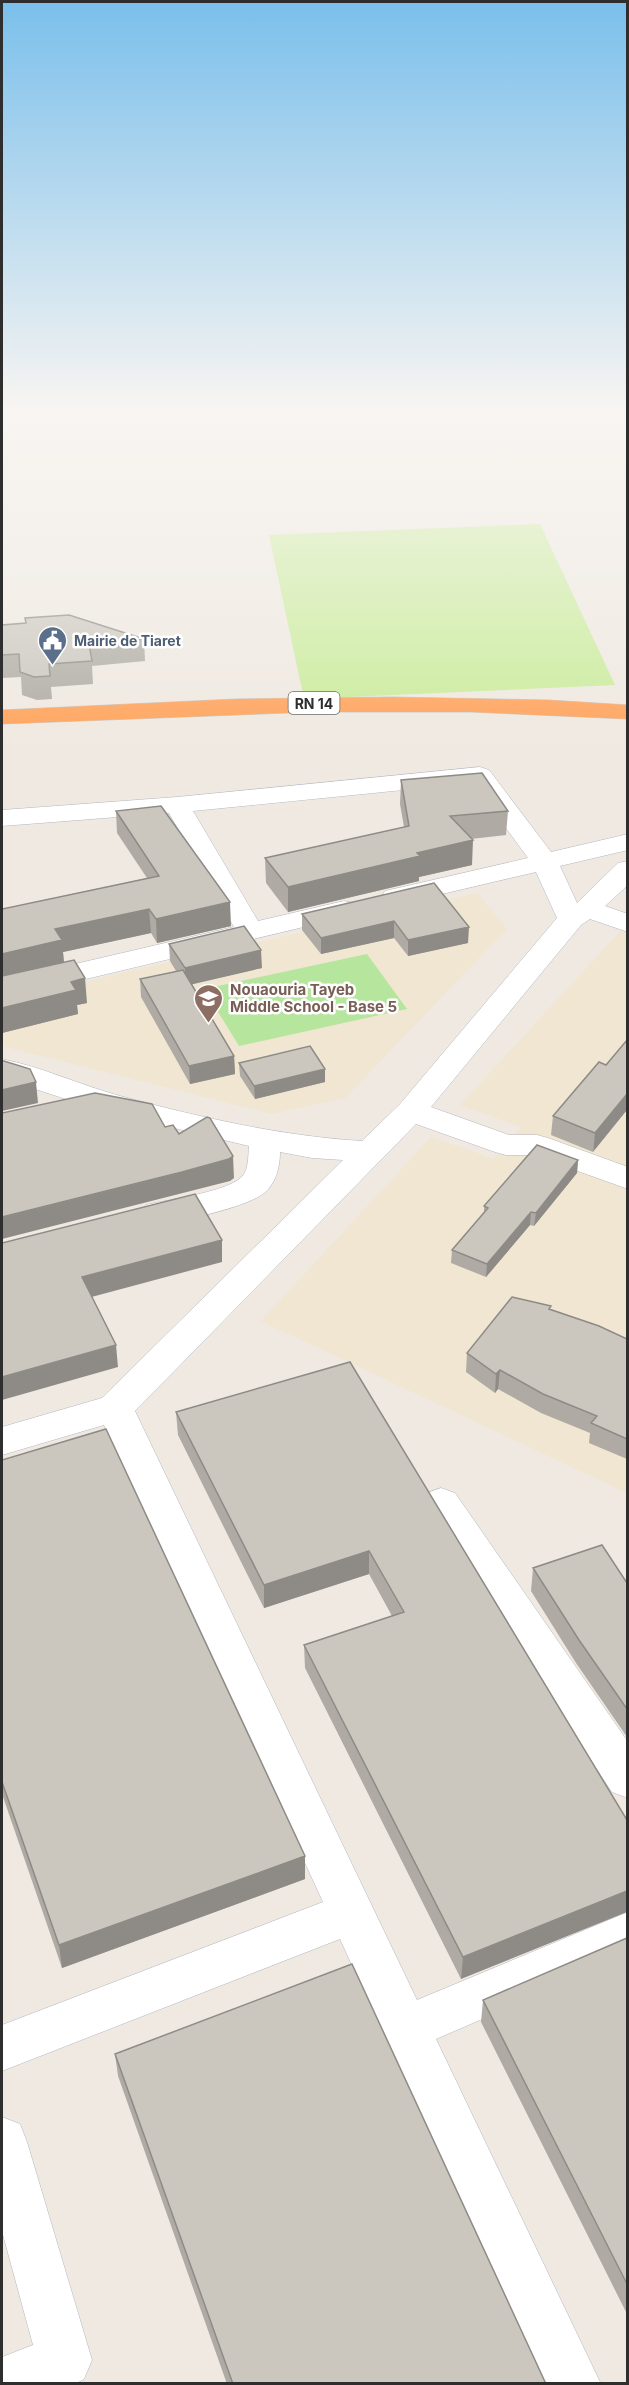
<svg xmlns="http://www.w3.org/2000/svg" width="629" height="2385" viewBox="0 0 629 2385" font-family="Inter,sans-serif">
  <rect width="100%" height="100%" fill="#efe9e1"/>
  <path fill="#f0e6d1" d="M477,893L507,929L345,1098L271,1114L2,1046V1000Z
    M627,924V1493L261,1321L431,1137L494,1159L521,1127L460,1105Z"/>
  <path fill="#f5dfe0" d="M2,413H133L131,422H121L120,425H112L111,428H80L68,431L63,428L47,427L35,430L30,427H2Z"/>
  <path fill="#b6e59e" d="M367,954L407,1009L239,1046L204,989Z"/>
  <path fill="#c9ec9a" d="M540,524L615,685L304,699L269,535Z"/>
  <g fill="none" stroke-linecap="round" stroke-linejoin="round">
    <defs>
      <path id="minor" d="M480,767L489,770L551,852L628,834V850L560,866L577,903L618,863L628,861V885L605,906L628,914V932L590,919L581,925L431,1107L509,1135H537L548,1138L628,1167V1189L533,1155H506L495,1152L416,1124L135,1411L417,2000L628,1912V1956L436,2039L601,2384H544L340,1939L2,2071V2025L323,1902L104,1425L2,1455V1427L102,1398L343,1160L312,1158L280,1152C280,1167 276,1184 263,1194C245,1207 182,1222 160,1223C155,1224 151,1222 146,1221L141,1213L146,1205C166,1200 235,1191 244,1174C249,1166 248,1154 249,1146L99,1110L2,1078V1059C42,1067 80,1085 120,1096C199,1117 280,1136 362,1141L400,1104L557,918L536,872L395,905L385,903L381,897L385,891L528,858L473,783L193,811L258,921L344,901L354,903L358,909L354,915L2,999V981L234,927L169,813L2,826V810L177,797Z
        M441,1488L455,1493L628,1742V1798L612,1792L427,1513L422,1503L427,1493Z
        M2,2117L20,2124L27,2142L92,2360L84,2379L75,2384H2V2357L33,2345L2,2231Z"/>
      <path id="highway" d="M392,697L549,700L628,705V719L471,712H314L2,724V710L236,699Z"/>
    </defs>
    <use href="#minor" stroke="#b4b7c1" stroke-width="1"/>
    <use href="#highway" stroke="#c9c9c9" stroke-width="1"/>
    <use href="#minor" fill="#fff" fill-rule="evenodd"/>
    <use href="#highway" fill="#ffa35c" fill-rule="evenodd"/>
  </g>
  <path fill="#afaba4" d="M2,625L144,639L145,661L92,666L93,684L51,687L52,699L37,700L22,695L21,677L2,678Z
    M401,780L508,811L506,835L471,839L472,865L419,877V881L288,912L266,883L265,858L404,827L400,804Z
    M116,811L231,926L157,943L151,933L63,952L64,962L87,1003L77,1005L78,1014L2,1033V909L147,878L117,833Z
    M434,883L468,943L408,956L394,938L321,954L302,930V914Z
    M169,944L262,968L191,984L234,1056L235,1074L190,1084L141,997L140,979L176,971L170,961Z
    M239,1063L325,1082L255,1099L240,1076Z
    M606,1065L593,1152L551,1135L553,1116Z
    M578,1160L577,1173L534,1226L530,1225L486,1277L451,1263L452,1250L484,1212V1206Z
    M550,1310L627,1339V1459L589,1443L590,1433L541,1413L498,1389L495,1393L466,1372L467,1353Z
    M350,1362L627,1820L461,1979L305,1668L304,1645L392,1616L369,1574L264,1608L178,1435L176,1412Z
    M2,1460L305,1879L62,1968L2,1794Z
    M533,1568L627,1583V1737L576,1663L531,1591Z
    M627,1938V2314L481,2022L483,2000Z
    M115,2054L546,2384H227L118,2076Z"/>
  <path fill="#8e8b86" d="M473,840L472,865L419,877V881L288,912V887L417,853Z
    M230,902L231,926L157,943L156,919Z
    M149,909L151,933L63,952L64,964L2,979V954L55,929Z
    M394,921V938L321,954V938Z
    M469,927L468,943L408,956V940Z
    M261,950L262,968L185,986V968Z
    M85,978L87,1003L77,1005L78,1014L2,1033V1008L71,982Z
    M234,1056L235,1074L190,1084L189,1066Z
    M325,1069V1082L255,1099L254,1086Z
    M36,1082L38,1103L2,1111V1090Z
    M627,1094V1110L593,1152L595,1133Z
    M233,1156L234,1178L230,1181L2,1239V1217Z
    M578,1160L577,1173L534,1226L536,1213Z
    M531,1212L530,1225L486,1277L487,1264Z
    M222,1240V1262L84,1299L82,1277Z
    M116,1345L118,1367L2,1400V1377Z
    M500,1370L498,1389L495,1393L496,1374Z
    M369,1551V1574L264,1608V1585Z
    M305,1856V1879L62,1968L59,1945Z
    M627,1891V1912L461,1979L463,1957Z"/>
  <path fill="#cbc7bf" stroke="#8e8b86" stroke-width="1.5" d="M69,615L144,639L89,644L92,661L49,664L50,676L34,677L20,672L19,654L2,655V625L26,623L25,618Z
    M482,773L508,811L450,816L473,840L417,853L420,856L288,887L265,858L409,826L401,780Z
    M161,806L230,902L156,919L149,909L55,929L62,940L2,954V909L159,876L116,811Z
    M434,883L469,927L408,940L394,921L321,938L302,914Z
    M244,926L261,950L185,968L169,944Z
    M74,960L85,978L71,982L76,990L2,1008V976Z
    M183,970L234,1056L189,1066L140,979Z
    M627,1040V1094L595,1133L553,1116L599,1062L606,1065Z
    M310,1046L325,1069L254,1086L239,1063Z
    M2,1061H4L30,1069L36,1082L2,1090Z
    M95,1093L152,1104L165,1127L173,1125L179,1134L207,1117L210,1118L233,1156L229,1159L182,1172L2,1217V1113Z
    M537,1145L578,1160L536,1213L531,1212L487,1264L452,1250L488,1208L484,1206Z
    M195,1194L222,1240L82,1277L116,1345L2,1377V1243Z
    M512,1297L551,1306L549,1309L599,1326L627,1339V1439L591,1423L597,1416L543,1394L500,1370L496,1374L467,1353Z
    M350,1362L627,1820V1891L463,1957L304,1645L404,1612L369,1551L264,1585L176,1412Z
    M106,1429L305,1856L59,1945L2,1782V1460Z
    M602,1545L627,1583V1709L579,1640L533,1568Z
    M627,1938V2284L483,2000Z
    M352,1964L546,2384H233L115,2054Z"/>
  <linearGradient id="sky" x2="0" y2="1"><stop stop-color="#7abfeb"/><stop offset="0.55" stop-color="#f8f5f2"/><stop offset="1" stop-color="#f8f5f2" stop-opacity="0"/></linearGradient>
  <rect width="629" height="747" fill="url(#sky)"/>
  <defs>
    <symbol id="civic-pin" viewBox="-11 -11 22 30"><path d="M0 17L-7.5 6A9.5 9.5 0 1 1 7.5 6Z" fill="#5c6f8a" stroke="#fff"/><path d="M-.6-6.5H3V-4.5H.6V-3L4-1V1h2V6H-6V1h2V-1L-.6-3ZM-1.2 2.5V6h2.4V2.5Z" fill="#fff"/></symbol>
    <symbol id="school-pin" viewBox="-11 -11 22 30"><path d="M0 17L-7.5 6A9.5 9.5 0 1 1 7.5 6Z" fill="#8d6e63" stroke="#fff"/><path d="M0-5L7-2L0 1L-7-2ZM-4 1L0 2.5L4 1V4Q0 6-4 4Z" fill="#fff"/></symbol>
  </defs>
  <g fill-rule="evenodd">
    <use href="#civic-pin" x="36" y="624" width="33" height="45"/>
    <use href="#school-pin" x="192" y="982" width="33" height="45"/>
  </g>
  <g text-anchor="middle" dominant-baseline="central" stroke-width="5" stroke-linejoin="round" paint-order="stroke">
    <g font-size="14" font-weight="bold" fill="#4e5e75" stroke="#fff" text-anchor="start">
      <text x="74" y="640">Mairie de Tiaret</text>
    </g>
    <rect fill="#fff" stroke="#6d6d6d" stroke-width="1.5" x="288.5" y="692" width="51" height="22" rx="4.5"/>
    <g font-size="14" font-weight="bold" fill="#2e2e2e">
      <text x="314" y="703">RN 14</text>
    </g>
    <g font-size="15" font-weight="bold" fill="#785e54" stroke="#fff" text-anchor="start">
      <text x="230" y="989">Nouaouria Tayeb<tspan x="230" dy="17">Middle School - Base 5</tspan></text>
    </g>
  </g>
  <rect width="629" height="2385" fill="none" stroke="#2e2e2e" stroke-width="6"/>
</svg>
